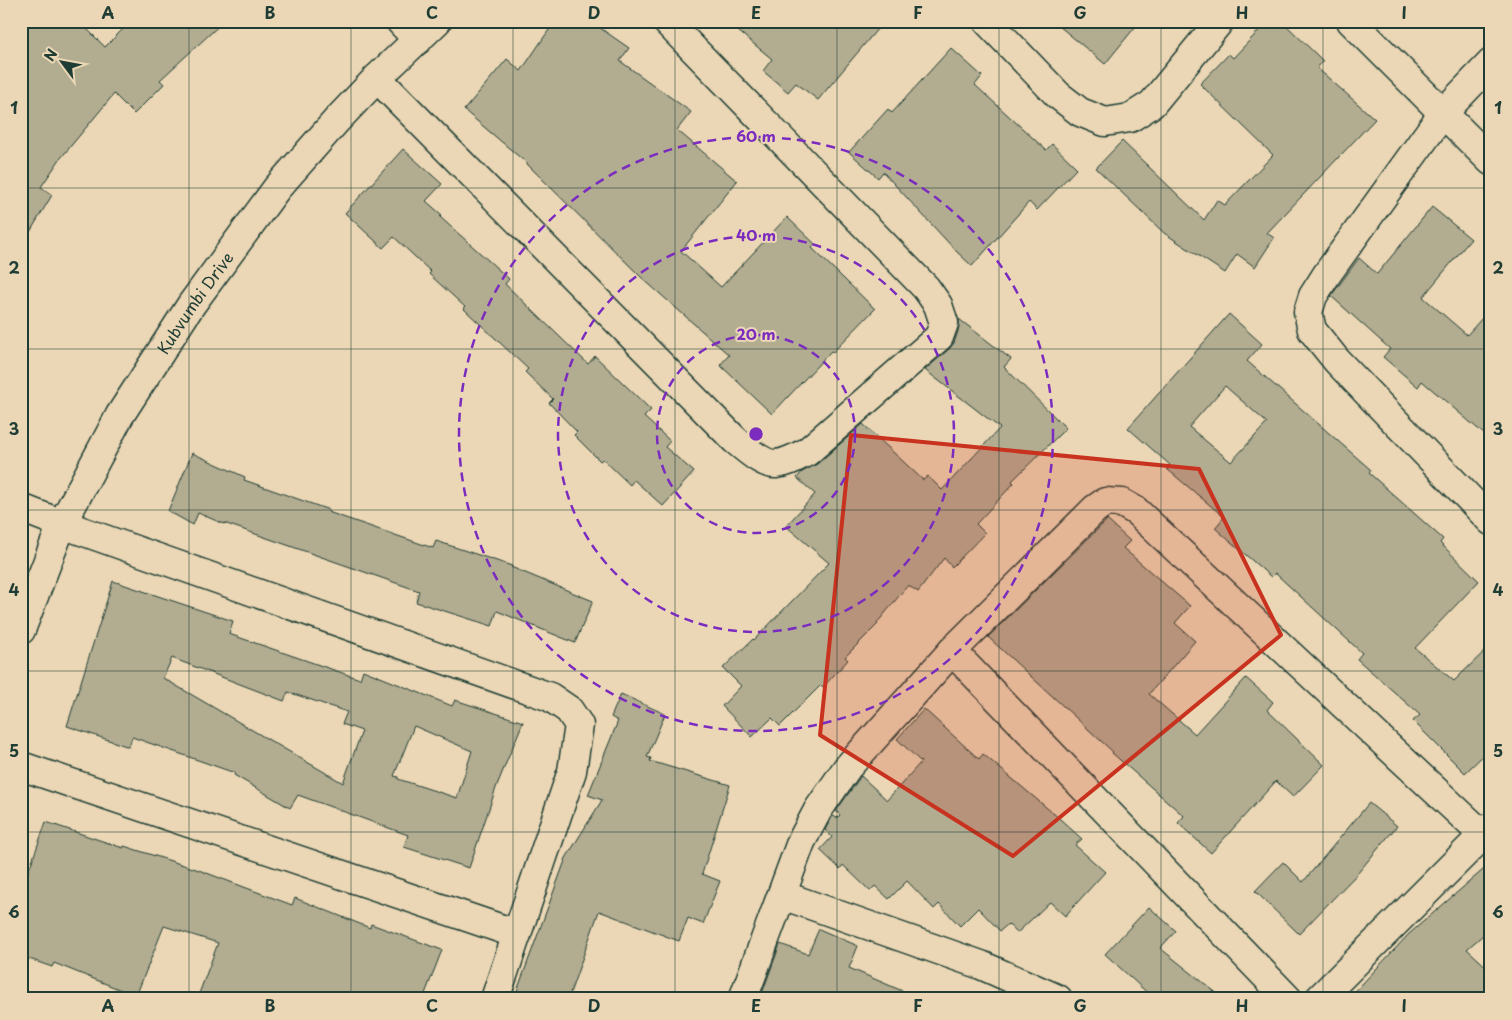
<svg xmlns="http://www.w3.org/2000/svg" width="1512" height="1020" viewBox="0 0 1512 1020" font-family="'Playpen Sans',sans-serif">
  <rect width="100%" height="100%" fill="#ebd7b5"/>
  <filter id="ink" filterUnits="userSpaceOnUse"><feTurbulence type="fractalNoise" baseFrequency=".02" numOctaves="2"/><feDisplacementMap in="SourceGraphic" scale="10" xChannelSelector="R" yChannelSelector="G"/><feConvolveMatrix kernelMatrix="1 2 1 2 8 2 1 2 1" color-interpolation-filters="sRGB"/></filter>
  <g filter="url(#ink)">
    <path fill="#b2ac91" stroke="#1f3d34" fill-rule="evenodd" d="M21,21H79L105,47L131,21H224L160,80L164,84L134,114L114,94L60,159L41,187L52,195L21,247Z
      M555,21H590L629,48L620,61L691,112L677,130L737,181L681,251L721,287L787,217L815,244L812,248L875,309L833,352L831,351L772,414L720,365L729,355L641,277L523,160L464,110L507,59L521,71Z
      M726,21H884L818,100L796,83L788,92L763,71L772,59Z
      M1053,21H1140L1105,64Z
      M1268,21H1282L1323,61L1317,68L1375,119L1267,233L1274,238L1255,267L1237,254L1225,273L1164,233L1096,168L1122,141L1204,220L1217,200L1225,205L1273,155L1200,84L1229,54L1233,58Z
      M951,48L982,76L975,85L1046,150L1052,144L1077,168L1037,210L1029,202L972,266L957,252L883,172L878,178L849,152L888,109L892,113Z
      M403,149L442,184L426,201L442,215L440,217L509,279L505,284L588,364L595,356L651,410L644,417L670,441L665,447L694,472L663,506L634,480L630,485L603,459L600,461L574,435L577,432L549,403L553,399L525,372L528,369L464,309L465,307L429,274L431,272L394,237L383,248L345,213Z
      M1432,207L1471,239L1423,297L1467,335L1491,308V440L1422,381L1418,387L1383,357L1390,349L1331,296L1359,258L1377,274Z
      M1229,314L1262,344L1247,361L1371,470L1369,473L1443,539L1440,543L1479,581L1415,648L1454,681L1491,645V748L1465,773L1413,721L1420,715L1357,659L1362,653L1275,573L1271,577L1215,528L1224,517L1167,469L1170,465L1128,428ZM1225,386L1267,423L1231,462L1189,427Z
      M959,319L1011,359L1004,367L1066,428L1012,481L1014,483L976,524L985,533L952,567L944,558L918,592L908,585L877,623L878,624L845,657L848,660L823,687L821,685L780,726L772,718L752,737L722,706L741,686L723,668L753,639L754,640L829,563L786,526L815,494L797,478L802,472L817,464L863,424L923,480L928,476L942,490L1000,428L925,370L949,349L954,343L959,328Z
      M192,453L245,477L244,480L329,510L328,512L433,548L436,541L512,566L511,567L593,601L575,643L497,611L492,626L416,602L419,591L224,523V524L198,513L193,525L168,511Z
      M1107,520L1130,541L1123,548L1190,606L1175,623L1195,641L1149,694L1195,734L1246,678L1273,702L1267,710L1324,765L1293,797L1276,781L1211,853L1178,823L1184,816L1112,753L1113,752L988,637Z
      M113,581L233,621L229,634L360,679L363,670L452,706L455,700L523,722L497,785L469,868L404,847L408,835L298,795L290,808L234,775L235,773L132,737L129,747L67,726ZM172,658L284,701L288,692L347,712L342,724L362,731L343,783L163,678ZM414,726L472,751L457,798L398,779V777L394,776Z
      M621,694L665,714L647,757L651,758L650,761L730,785L702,874L720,881L703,924L688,918L679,941L599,911L568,999H514L566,858L602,800L588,795L618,721L611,717Z
      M924,709L979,759L983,754L1060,819L1082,839L1075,845L1105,872L1065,916L1050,902L1017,933L1008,924L1000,931L978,908L960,926L939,904L934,909L907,881L889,899L875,886L870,891L843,865L840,869L820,850L832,837L825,830L831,818L833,816L837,818L840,815L836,811L861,776L887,800L921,762L897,739Z
      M1369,803L1397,826L1357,874L1299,934L1255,891L1283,862L1303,882Z
      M46,822L123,848L124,846L196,869L292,905L295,898L370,928L371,924L442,950L423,999H197L218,943L164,926L136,996L54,963L52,967L21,956V892Z
      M1491,863V928L1467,949L1491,971V999H1348L1409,934Z
      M1149,907L1176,931L1160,948L1224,999H1154L1105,954Z
      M819,929L858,946L849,968L921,999H760L780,944L808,954Z"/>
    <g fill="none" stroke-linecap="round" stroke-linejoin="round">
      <defs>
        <g id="minor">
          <path d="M400,21L418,40"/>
          <path d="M987,21L1058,95L1080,112L1105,122L1130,118L1152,104L1220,21"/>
          <path d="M1351,21L1491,161"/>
          <path d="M1491,63L1443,113L1327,274L1313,296L1308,312L1312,330L1337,361L1491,521"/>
          <path d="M377,78L735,440C745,448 763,465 776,464C787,463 797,457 807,452L939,337L944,323L938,305L926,288L666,21"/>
          <path d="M21,508L62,524L550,697L569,710L579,725L572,771L495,999"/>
          <path id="s1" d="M21,630L62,524L120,415L191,305L277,188L337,120L377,78L437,21"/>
          <path d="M952,651L1288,999"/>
          <path d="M21,766L517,934"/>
          <path d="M782,895L981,965L1058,999"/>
          <path d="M743,999L801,842L818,810L847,768L952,651L1095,509L1105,502L1122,503L1136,511L1483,835"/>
          <path d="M1319,999L1491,827"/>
        </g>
      </defs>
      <use href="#minor" stroke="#1f3d34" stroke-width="31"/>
      <use href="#minor" stroke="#ebd7b5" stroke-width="28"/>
    </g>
  </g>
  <path fill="#c8321e" fill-opacity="0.2" stroke="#c8321e" stroke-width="4" stroke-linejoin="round" d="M851,435L1199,469L1281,635L1013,856L820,735Z"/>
  <path fill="none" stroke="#1f3d34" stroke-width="1" stroke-opacity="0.55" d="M189,21V999M351,21V999M513,21V999M675,21V999M837,21V999M999,21V999M1161,21V999M1323,21V999M21,188H1491M21,349H1491M21,510H1491M21,671H1491M21,832H1491"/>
  <g fill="none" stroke="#7b2cbf" stroke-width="2.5" stroke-dasharray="9 6">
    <circle cx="756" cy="434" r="99"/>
    <circle cx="756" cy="434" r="198"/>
    <circle cx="756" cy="434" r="297"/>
  </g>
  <g text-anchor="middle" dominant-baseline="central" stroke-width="4" stroke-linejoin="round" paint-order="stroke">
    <g font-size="16" fill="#1f3d34" stroke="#ebd7b5">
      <text stroke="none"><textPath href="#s1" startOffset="372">Kubvumbi Drive</textPath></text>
    </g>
  </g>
  <circle cx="756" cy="434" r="8" fill="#7b2cbf" stroke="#ebd7b5" stroke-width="2.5"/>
  <g font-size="15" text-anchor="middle" font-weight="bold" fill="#7b2cbf" stroke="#ebd7b5" stroke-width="4" stroke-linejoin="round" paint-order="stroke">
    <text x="756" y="142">60 m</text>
    <text x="756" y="241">40 m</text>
    <text x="756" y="340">20 m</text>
  </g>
  <rect width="1512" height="1020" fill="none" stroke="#ebd7b5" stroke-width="55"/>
  <g transform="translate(62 62) rotate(302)" stroke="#ebd7b5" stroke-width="4" paint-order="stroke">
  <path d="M0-4L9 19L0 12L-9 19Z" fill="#1f3d34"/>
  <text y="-8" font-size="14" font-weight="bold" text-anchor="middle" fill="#1f3d34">N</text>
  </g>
  <rect x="28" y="28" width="1456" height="964" fill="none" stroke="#1f3d34" stroke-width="2"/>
  <g font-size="16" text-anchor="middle" font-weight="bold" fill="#1f3d34">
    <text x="108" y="19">A</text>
    <text x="270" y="19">B</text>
    <text x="432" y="19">C</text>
    <text x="594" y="19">D</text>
    <text x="756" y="19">E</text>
    <text x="918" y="19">F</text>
    <text x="1080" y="19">G</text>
    <text x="1242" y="19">H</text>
    <text x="1404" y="19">I</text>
    <text x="14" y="114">1</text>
    <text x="1498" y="114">1</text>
    <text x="14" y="274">2</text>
    <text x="1498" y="274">2</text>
    <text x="14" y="435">3</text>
    <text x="1498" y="435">3</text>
    <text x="14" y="596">4</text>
    <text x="1498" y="596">4</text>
    <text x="14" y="757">5</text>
    <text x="1498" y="757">5</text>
    <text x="14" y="918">6</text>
    <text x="1498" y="918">6</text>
    <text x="108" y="1012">A</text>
    <text x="270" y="1012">B</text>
    <text x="432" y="1012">C</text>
    <text x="594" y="1012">D</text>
    <text x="756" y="1012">E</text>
    <text x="918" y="1012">F</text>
    <text x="1080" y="1012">G</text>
    <text x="1242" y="1012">H</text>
    <text x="1404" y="1012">I</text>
  </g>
</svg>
